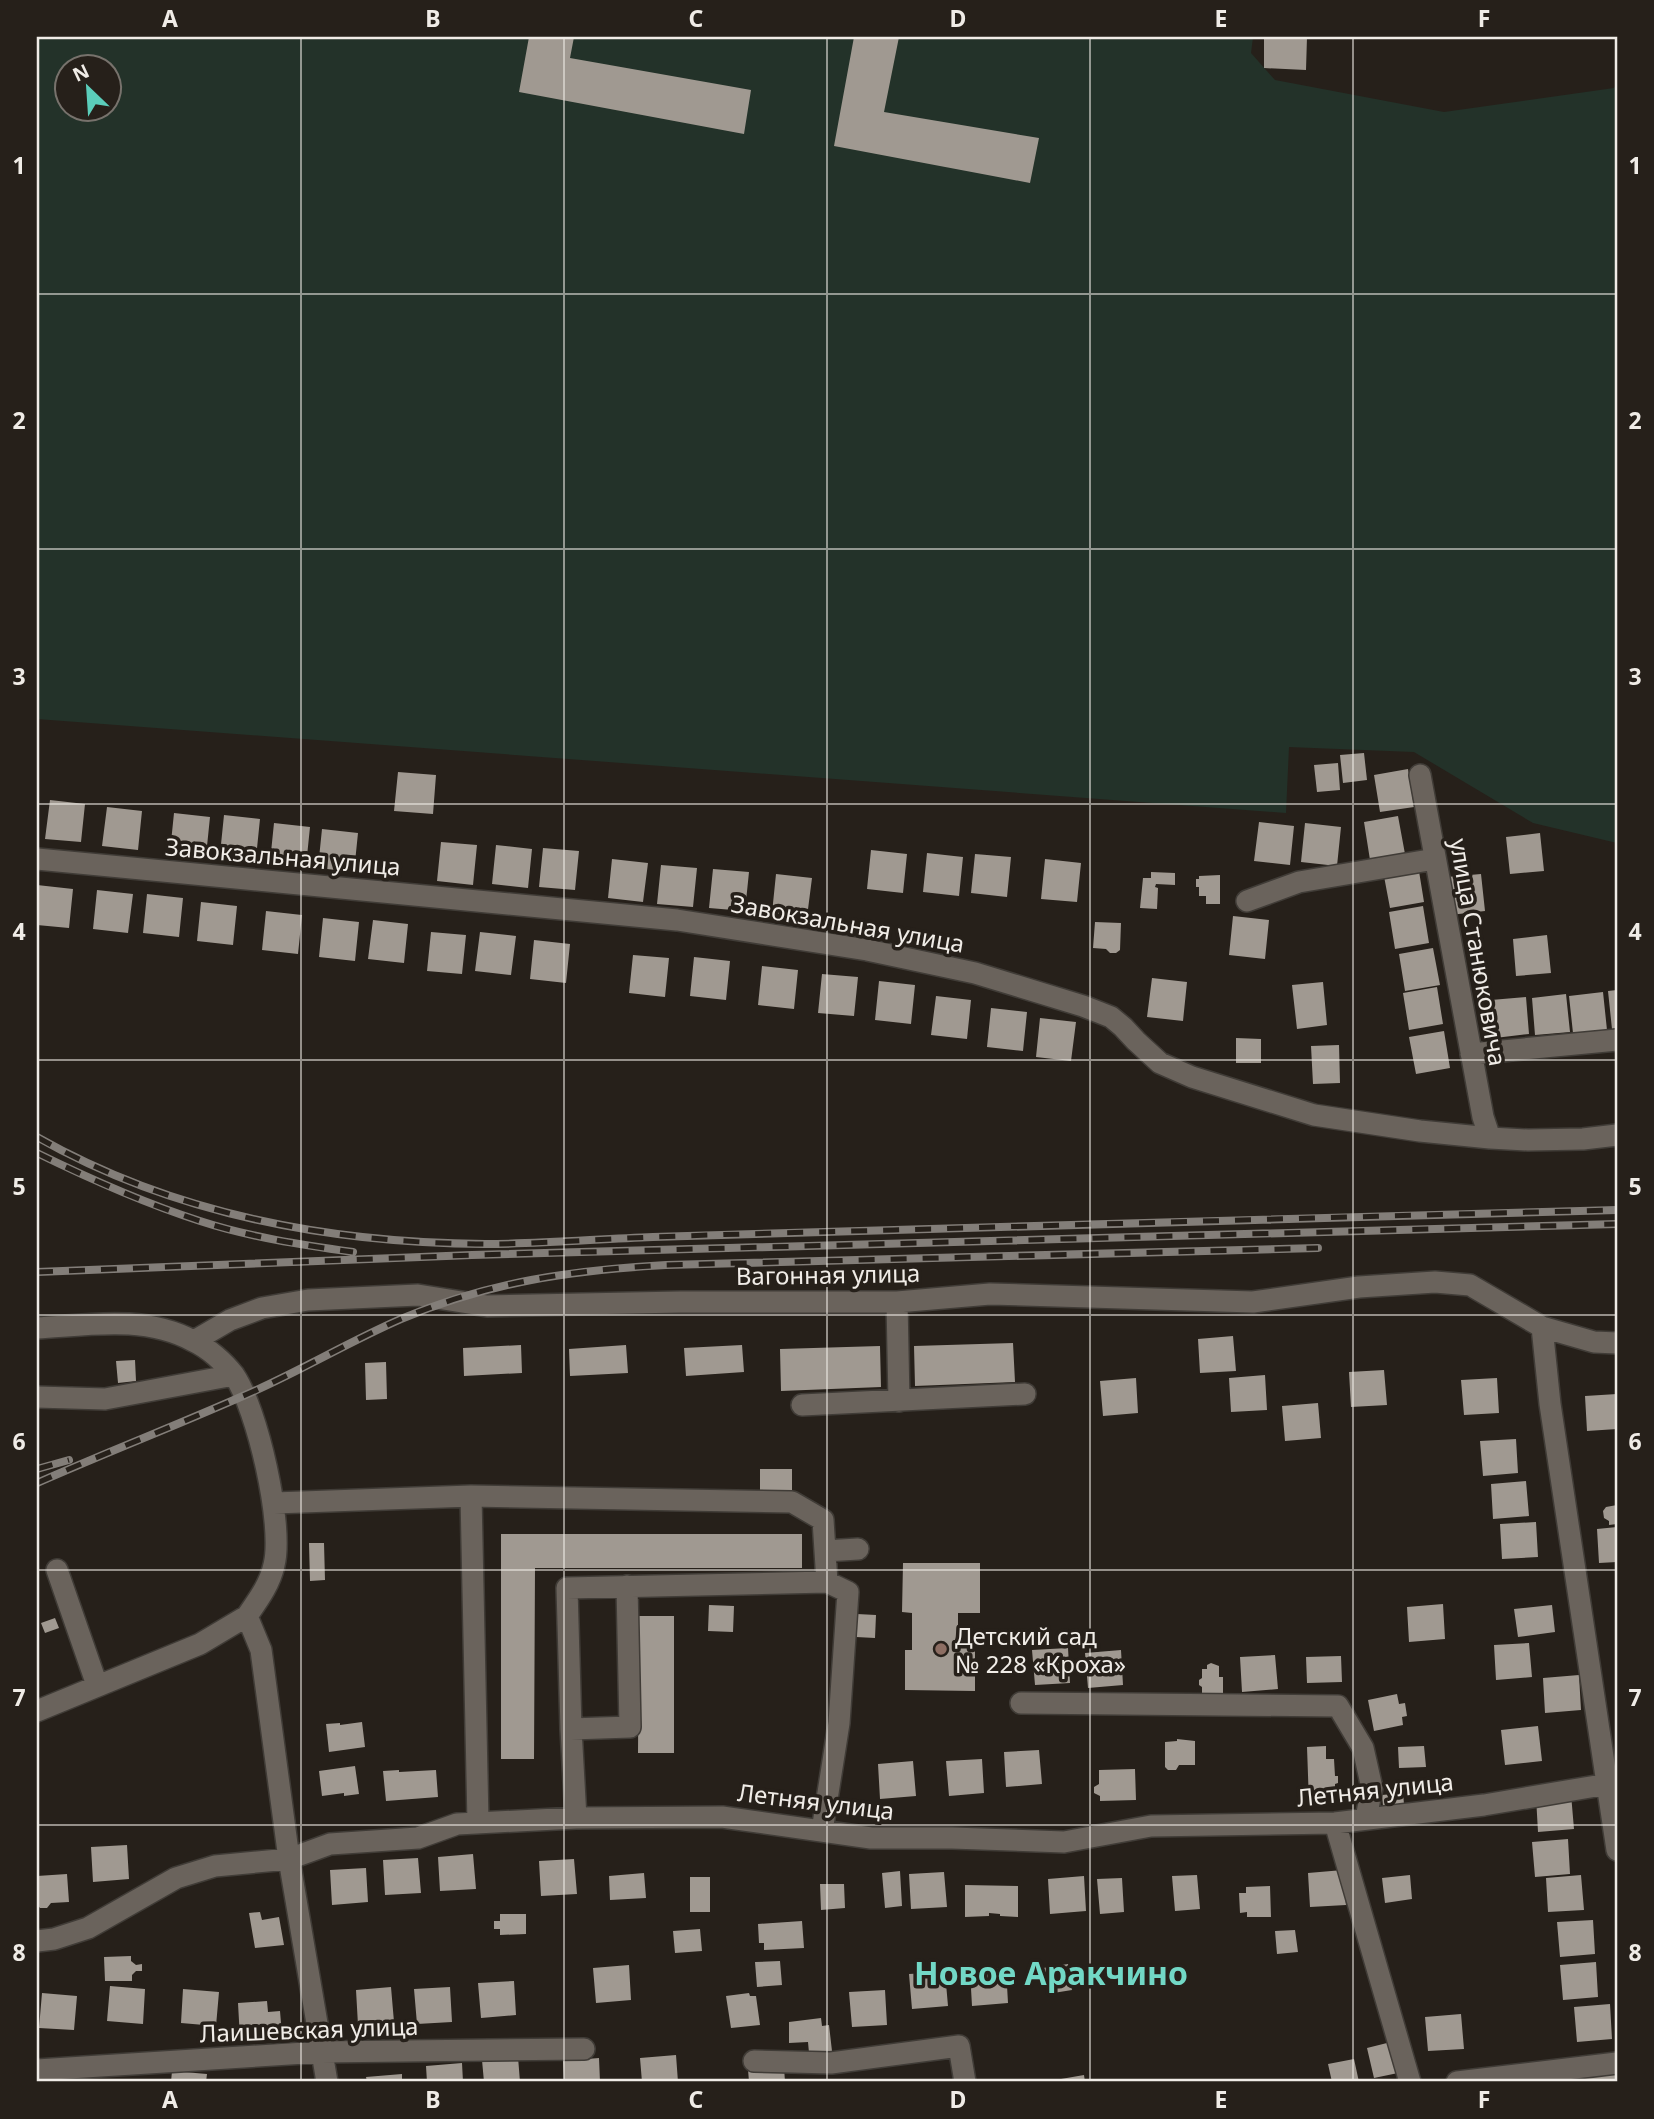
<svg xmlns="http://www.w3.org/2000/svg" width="1654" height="2119" viewBox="0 0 1654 2119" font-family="'Noto Sans',sans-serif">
  <rect width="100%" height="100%" fill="#26201a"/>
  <path fill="#233229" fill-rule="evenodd" d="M37,37H1253L1251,53L1275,80L1444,112L1614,88L1617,82V843L1533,823L1414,752L1289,747L1286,813L37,719ZM66,66H108V108H66Z"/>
  <path fill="#a09991" d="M529,37H574L570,58L751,90L744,134L519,92Z
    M854,37H899L884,112L1039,138L1030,183L834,146Z
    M1264,37H1307L1306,70L1264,68Z
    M1364,753L1367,780L1343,783L1340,755Z
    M1338,763L1340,790L1317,792L1314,765Z
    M1408,769L1414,807L1380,812L1374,775Z
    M398,772L436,775L433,814L394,811Z
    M50,800L85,804L81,842L45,839Z
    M107,807L142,811L138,850L102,846Z
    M174,813L210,817L206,856L170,852Z
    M224,815L260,819L256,858L220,854Z
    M1398,816L1405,854L1370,860L1364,822Z
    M1259,822L1294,826L1290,865L1254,861Z
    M274,823L310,827L306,866L270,862Z
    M1305,823L1341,827L1337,866L1301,862Z
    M322,829L358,833L354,872L318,868Z
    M1540,833L1544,871L1510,874L1506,837Z
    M441,842L477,845L473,885L437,881Z
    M496,845L532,849L528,888L492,884Z
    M543,848L579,851L575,890L539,887Z
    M871,850L907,854L903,893L867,889Z
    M927,853L963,857L959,896L923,892Z
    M975,854L1011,857L1007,897L971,893Z
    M612,859L648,863L643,902L608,898Z
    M1045,859L1081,863L1077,902L1041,899Z
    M661,865L697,868L693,907L657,904Z
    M1418,865L1424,902L1390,908L1383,871Z
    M713,869L749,872L745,911L709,908Z
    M1151,872L1175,873V885L1156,884L1155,887L1158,888L1157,909L1140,908L1143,878H1151Z
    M776,874L812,878L807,917L772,913Z
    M1481,874L1485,911L1450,915L1447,877Z
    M1220,875V904H1206V896H1199V887H1196V879H1199V876Z
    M37,885L73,889L69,928L37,925Z
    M97,890L133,894L128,933L93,929Z
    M147,894L183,898L179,937L143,933Z
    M201,902L237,906L233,945L197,941Z
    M1423,906L1429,943L1395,949L1389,912Z
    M266,911L302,915L298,954L262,950Z
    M1233,916L1269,920L1265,959L1229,955Z
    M323,918L359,922L355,961L319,957Z
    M373,920L408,924L404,963L368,959Z
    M1095,922L1121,923L1120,950L1116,953H1110L1106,949L1093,948Z
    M431,932L466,935L462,974L427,971Z
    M480,932L516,936L511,975L475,971Z
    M1547,935L1551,973L1516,976L1513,939Z
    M534,940L570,944L566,983L530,979Z
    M1433,948L1440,985L1405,991L1399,954Z
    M633,955L669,958L665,997L629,993Z
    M694,957L730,961L726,1000L690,996Z
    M762,966L798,970L794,1009L758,1005Z
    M822,974L858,977L854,1016L818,1013Z
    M1152,978L1187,982L1183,1021L1147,1017Z
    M879,981L915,985L911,1024L875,1020Z
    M1323,982L1327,1025L1297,1029L1292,985Z
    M1437,987L1443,1024L1409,1030L1403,993Z
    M1617,990V1028L1612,1029L1608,991Z
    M1603,992L1607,1030L1573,1033L1569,996Z
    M1566,994L1570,1032L1535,1035L1532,998Z
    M936,996L971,1000L967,1039L931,1035Z
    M1526,997L1529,1034L1495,1038L1491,1000Z
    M991,1008L1027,1012L1023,1051L987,1047Z
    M1040,1018L1076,1022L1071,1061L1036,1057Z
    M1444,1031L1450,1068L1416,1074L1409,1037Z
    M1236,1038L1261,1039V1063H1236Z
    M1339,1045L1340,1083L1313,1084L1311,1046Z
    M1233,1336L1236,1371L1200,1373L1198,1339Z
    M1013,1343L1015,1382L915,1386L914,1346Z
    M521,1345L522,1373L464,1376L463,1348Z
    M626,1345L628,1373L570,1376L569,1349Z
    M742,1345L744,1372L686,1376L684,1348Z
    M880,1346L881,1387L781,1391L780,1349Z
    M135,1360L136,1381L118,1383L116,1361Z
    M386,1362L387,1399L366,1400L365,1363Z
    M1384,1370L1387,1405L1351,1407L1349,1372Z
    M1265,1375L1267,1410L1231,1412L1229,1378Z
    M1136,1378L1138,1413L1103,1416L1100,1381Z
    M1497,1378L1499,1413L1464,1415L1461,1380Z
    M1617,1394V1429L1587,1431L1585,1396Z
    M1318,1403L1321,1438L1285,1441L1282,1406Z
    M1516,1439L1518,1473L1483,1476L1480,1441Z
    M760,1469H792V1491L760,1490Z
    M1526,1481L1529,1516L1493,1519L1491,1484Z
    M1617,1505V1524L1609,1525V1521L1604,1518L1603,1511L1606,1507Z
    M1536,1522L1538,1557L1502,1559L1500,1524Z
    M1617,1527V1562L1599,1563L1597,1529Z
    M501,1534H802V1568H535L534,1759H501Z
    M309,1543H324L325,1580L310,1581Z
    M903,1563H980V1613H958V1644H975V1691L905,1690V1650H912V1613L902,1612Z
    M1443,1604L1445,1639L1409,1642L1407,1607Z
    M709,1605L734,1606L733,1632L708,1631Z
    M1552,1605L1555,1632L1518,1637L1514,1609Z
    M857,1614L876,1615L875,1638L856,1637Z
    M639,1616H674V1753H638Z
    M55,1618L59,1628L45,1633L41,1623Z
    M1529,1643L1532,1677L1496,1680L1494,1645Z
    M1068,1648L1070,1683L1035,1685L1032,1650Z
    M1121,1650L1123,1685L1088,1688L1085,1653Z
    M1275,1655L1278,1689L1242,1692L1240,1657Z
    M1341,1656L1342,1682L1307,1683L1306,1657Z
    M1211,1663L1219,1666V1677H1223V1697H1202V1687L1199,1685V1680L1202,1678V1669H1207V1665Z
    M1579,1675L1581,1710L1545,1713L1543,1678Z
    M1397,1694L1399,1704L1405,1703L1407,1716L1402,1717L1403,1725L1374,1731L1368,1700Z
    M362,1722L365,1747L329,1752L326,1724L340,1723V1725Z
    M1538,1726L1542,1761L1505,1765L1501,1730Z
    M1177,1739L1195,1741V1765H1179L1176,1770H1168L1165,1767V1742L1177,1741Z
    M1326,1746V1759H1334L1335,1776H1338V1783L1335,1784V1802L1309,1803L1307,1747Z
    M1424,1746L1426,1767L1399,1768L1398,1747Z
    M1039,1750L1042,1784L1006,1787L1004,1752Z
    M982,1759L984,1793L949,1796L946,1761Z
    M913,1761L916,1796L880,1799L878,1764Z
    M355,1766L359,1794L344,1796V1793L322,1796L319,1771Z
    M1135,1769L1136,1800L1100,1801V1796L1094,1793V1787L1099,1784V1770Z
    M399,1770V1772L436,1770L438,1797L386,1801L383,1771Z
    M1403,1793L1404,1804L1383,1806L1382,1795Z
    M1571,1794L1574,1829L1538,1832L1536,1797Z
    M1568,1839L1570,1874L1535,1877L1532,1842Z
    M127,1845L129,1879L93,1882L91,1847Z
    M473,1854L476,1889L440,1891L438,1857Z
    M418,1858L421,1893L385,1895L383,1860Z
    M574,1859L577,1894L541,1896L539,1861Z
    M366,1868L368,1902L332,1905L330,1870Z
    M1343,1870L1346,1905L1310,1907L1308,1873Z
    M900,1871L902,1906L885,1908L882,1873Z
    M944,1872L947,1907L911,1909L909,1874Z
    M644,1873L646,1898L610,1900L609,1876Z
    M67,1874L69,1902L51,1903L47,1908H40L37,1904V1876Z
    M1197,1875L1200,1909L1175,1911L1172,1876Z
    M1410,1875L1412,1899L1385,1903L1382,1878Z
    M1581,1875L1584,1910L1548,1912L1546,1878Z
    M1084,1876L1086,1911L1050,1914L1048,1879Z
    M690,1877H710V1912H690Z
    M1122,1878L1124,1912L1100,1914L1097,1879Z
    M820,1884H844L845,1908L821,1910Z
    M965,1885L1018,1886V1917L1000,1916V1914L989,1913V1916L965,1917Z
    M1270,1886L1271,1917H1247V1912L1240,1913L1239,1893H1246V1887Z
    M260,1912L262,1920L279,1917L284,1945L255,1948L249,1913Z
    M500,1914H526V1934L500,1935V1929H494V1921H500Z
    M1593,1920L1595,1954L1560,1957L1557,1922Z
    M802,1921L804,1948L764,1950V1943H759L758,1924Z
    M700,1929L702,1951L675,1953L673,1931Z
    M1295,1930L1298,1952L1277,1954L1275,1931Z
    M131,1956V1961L136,1965L142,1964V1971H136L132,1975V1981H105L104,1957Z
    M780,1961L782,1985L757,1987L755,1962Z
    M1596,1962L1598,1997L1563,2000L1560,1965Z
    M1068,1964L1072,1990L1047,1994L1043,1968Z
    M629,1965L631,2000L596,2003L593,1968Z
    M1006,1968L1008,2003L972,2006L970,1971Z
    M945,1972L948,2006L912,2009L909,1974Z
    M514,1981L516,2015L481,2018L478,1983Z
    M110,1986L145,1989L143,2024L107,2021Z
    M391,1987L394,2022L358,2025L356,1990Z
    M450,1987L452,2022L417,2024L414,1989Z
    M183,1989L219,1992L216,2026L181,2023Z
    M885,1990L887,2025L852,2027L849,1992Z
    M42,1993L77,1996L74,2030L39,2028Z
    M749,1993L750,1996H756L760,2025L731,2028L726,1996Z
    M267,2001L268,2012L280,2011L282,2035L240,2039L238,2003Z
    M1610,2004L1612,2039L1577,2042L1574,2007Z
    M1461,2014L1464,2049L1428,2051L1425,2017Z
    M821,2018L822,2026L829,2025L832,2051L809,2053L808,2042L789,2043V2022Z
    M1391,2042L1398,2073L1374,2078L1367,2048Z
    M676,2055L678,2082H642L640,2058Z
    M518,2057L520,2082H484L482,2060Z
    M599,2058L600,2082H564L563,2061Z
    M1354,2059L1359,2082H1332L1328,2064Z
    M462,2063L463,2082H427L426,2066Z
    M784,2067L785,2082H749L748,2069Z
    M172,2071L207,2074L206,2082H171Z
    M402,2074V2082H367L366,2077Z
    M1615,2074V2082H1579V2077Z
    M1084,2075L1085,2082H1062L1061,2079Z"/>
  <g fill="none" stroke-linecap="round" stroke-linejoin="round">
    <defs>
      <path id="minor" d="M1420,775L1483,1117L1490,1138
        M37,859L677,920L867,950L975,973L1083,1006L1111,1017L1123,1027L1136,1041L1160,1063L1192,1077L1314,1115L1420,1131L1490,1138L1528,1140L1583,1139L1617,1135
        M1247,901L1299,882L1435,859
        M1471,1054L1617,1040
        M897,1302L899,1401
        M1542,1327L1550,1404L1617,1850
        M37,1328C89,1325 145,1315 193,1341C208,1348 224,1362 234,1375C257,1408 284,1525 274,1565C270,1584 258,1600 247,1616L261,1650L289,1859L327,2082
        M194,1341L230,1320L262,1308L308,1300L418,1295L487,1306L680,1302H897L990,1294L1253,1302L1359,1287L1435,1282L1470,1285L1542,1327L1594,1342L1617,1343
        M37,1397L105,1399L234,1375
        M802,1405L1025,1394
        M471,1496L478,1822
        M274,1503L471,1496L792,1502L823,1520L827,1582L567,1588L571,1729L576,1818
        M825,1551L858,1549
        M57,1570L97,1685
        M1021,1703L1338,1706L1363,1748L1372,1788L1366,1818
        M37,1711L200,1644L247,1616
        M571,1729L630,1727L627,1586
        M1335,1823L1410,2082
        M822,1831L839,1723L848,1592L827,1582
        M37,1941L54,1939L88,1928L176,1878L215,1866L289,1859L330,1844L418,1838L457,1824L576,1818L722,1817L871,1838H952L1064,1842L1151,1826L1335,1823L1484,1805L1608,1784
        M754,2061L831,2063L959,2046L965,2082
        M37,2070L321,2052L584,2049
        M1457,2082L1617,2063"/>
    </defs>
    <use href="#minor" stroke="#403c37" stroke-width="24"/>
    <use href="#minor" stroke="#6a635c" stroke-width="21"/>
    <defs>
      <path id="rail" d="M37,1137C173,1214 329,1243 485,1244C541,1244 597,1239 653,1237C734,1234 814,1232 894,1230C1135,1223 1376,1216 1617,1210
        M37,1153C90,1179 144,1203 200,1221C249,1237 302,1245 353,1252
        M37,1272L472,1255L1617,1224
        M37,1469L69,1460
        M37,1483C105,1453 175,1426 243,1396C297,1373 348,1342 401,1319C488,1282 573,1270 666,1265L1318,1248"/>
    </defs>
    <use href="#rail" stroke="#837e79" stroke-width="8"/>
    <use href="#rail" stroke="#26201a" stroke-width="5" stroke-dasharray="16" stroke-linecap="butt"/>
  </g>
  <path fill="none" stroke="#f0ece7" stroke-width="2" stroke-opacity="0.55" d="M301,37V2082M564,37V2082M827,37V2082M1090,37V2082M1353,37V2082M37,294H1617M37,549H1617M37,804H1617M37,1060H1617M37,1315H1617M37,1570H1617M37,1825H1617"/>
  <circle fill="#8d6e63" stroke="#26201a" stroke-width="2.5" cx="941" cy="1649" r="7"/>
  <g text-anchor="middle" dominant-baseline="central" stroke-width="7" stroke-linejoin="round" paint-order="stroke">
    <g font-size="24" fill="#f0ece7" stroke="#26201a">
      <text transform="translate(283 856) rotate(5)">Завокзальная улица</text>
      <text transform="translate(848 923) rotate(10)">Завокзальная улица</text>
      <text transform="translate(1479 952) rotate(80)">улица Станюковича</text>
      <text transform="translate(828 1274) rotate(-1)">Вагонная улица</text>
      <text transform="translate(1375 1789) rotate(-6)">Летняя улица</text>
      <text transform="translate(816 1801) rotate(7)">Летняя улица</text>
      <text transform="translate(309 2029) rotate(-2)">Лаишевская улица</text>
    </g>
    <g font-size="24" fill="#f0ece7" stroke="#26201a" text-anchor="start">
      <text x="955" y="1635">Детский сад<tspan x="955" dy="28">№ 228 «Кроха»</tspan></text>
    </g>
    <g font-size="32" font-weight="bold" fill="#72d8c6" stroke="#26201a">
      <text x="1051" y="1972">Новое Аракчино</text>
    </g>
  </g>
  <rect width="1654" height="2119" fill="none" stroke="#26201a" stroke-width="77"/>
  <g transform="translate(88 88) rotate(335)"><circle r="33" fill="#26201a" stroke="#77726c" stroke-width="2"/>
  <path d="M0-5L12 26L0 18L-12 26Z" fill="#5bcebb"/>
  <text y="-10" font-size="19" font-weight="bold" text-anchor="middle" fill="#f0ece7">N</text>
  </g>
  <rect x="38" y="38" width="1578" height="2042" fill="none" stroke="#f0ece7" stroke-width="2.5"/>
  <g font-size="23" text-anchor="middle" font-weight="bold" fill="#f0ece7">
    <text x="170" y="27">A</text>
    <text x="433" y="27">B</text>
    <text x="696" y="27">C</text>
    <text x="958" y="27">D</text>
    <text x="1221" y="27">E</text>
    <text x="1484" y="27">F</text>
    <text x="19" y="174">1</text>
    <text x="1635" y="174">1</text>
    <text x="19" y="429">2</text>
    <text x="1635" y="429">2</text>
    <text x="19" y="685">3</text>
    <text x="1635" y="685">3</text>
    <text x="19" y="940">4</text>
    <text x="1635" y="940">4</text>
    <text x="19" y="1195">5</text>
    <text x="1635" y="1195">5</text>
    <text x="19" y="1450">6</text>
    <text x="1635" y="1450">6</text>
    <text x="19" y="1706">7</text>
    <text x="1635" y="1706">7</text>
    <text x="19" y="1961">8</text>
    <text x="1635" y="1961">8</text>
    <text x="170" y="2108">A</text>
    <text x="433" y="2108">B</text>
    <text x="696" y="2108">C</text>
    <text x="958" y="2108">D</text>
    <text x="1221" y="2108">E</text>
    <text x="1484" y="2108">F</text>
  </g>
</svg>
